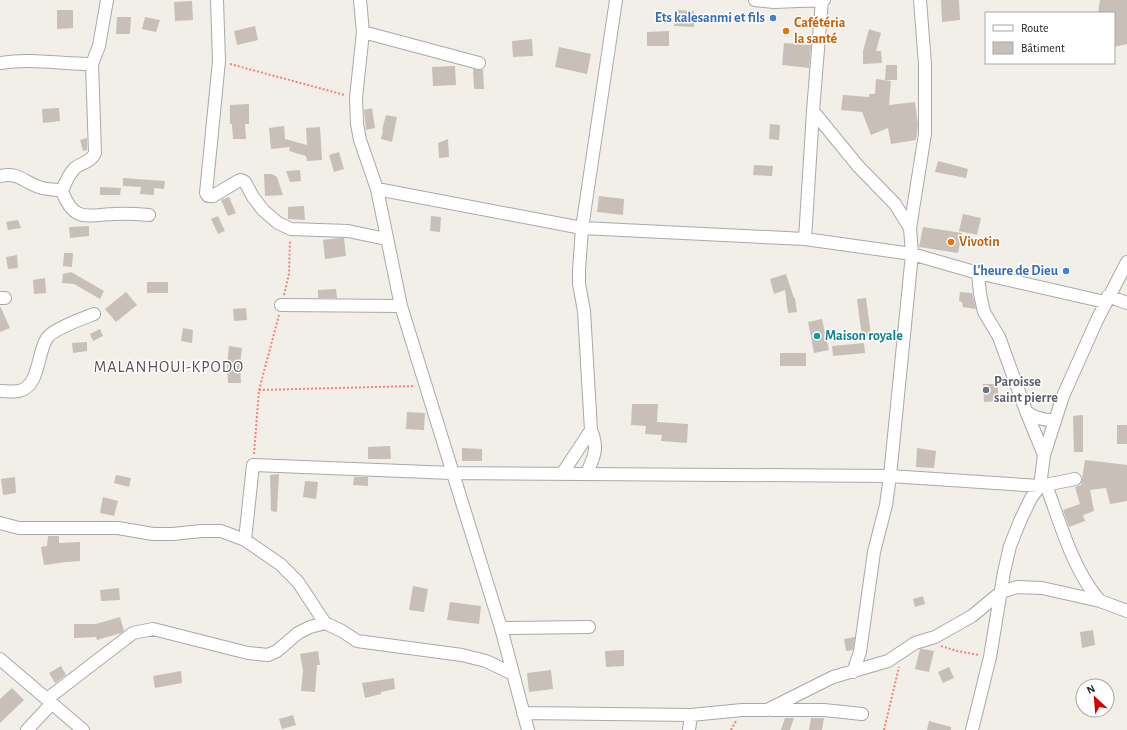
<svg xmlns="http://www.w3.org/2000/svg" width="1127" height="730" viewBox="0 0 1127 730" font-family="'Alegreya Sans',sans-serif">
  <rect width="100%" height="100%" fill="#f2efe9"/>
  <path fill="#c7bfb8" d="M941,0H959L960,20L942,22Z
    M1100,0H1127V44L1114,47V13H1098Z
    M192,1L193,20L175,21L174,2Z
    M57,10H73V28L57,29Z
    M675,10L694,11V27L674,26Z
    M117,17H131L130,34H116Z
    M145,17L160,20L156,32L142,29Z
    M255,26L258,40L237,45L234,31Z
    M869,29L881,33L876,51H881L882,63L863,64V51Z
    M669,31V46H647V32Z
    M532,39L533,56L513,57L512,41Z
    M784,43L811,45L809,68L782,65Z
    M559,47L591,54L587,74L555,67Z
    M886,65H897V80H885Z
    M455,66L456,85L433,86L432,67Z
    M473,69L481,70L483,69L484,89H474Z
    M876,79L891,81L889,105L915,102L918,125L916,140L891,144L888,128L871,135L862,112L841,110L843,95L869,97V94H875Z
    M249,104V124H245L246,139H233L232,124H230V105Z
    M59,108L60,121L43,123L42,109Z
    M372,108L375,128L366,130L364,110Z
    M386,115L397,117L392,142L381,139L383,131L382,130Z
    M770,124L780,125L779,140L769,139Z
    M284,126L285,139L307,145L306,128L320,127L322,160L307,161L306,156L289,151L290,147L271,149L269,128Z
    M87,138V150L83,151L80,140Z
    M448,139L449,157L439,158L438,143Z
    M339,152L344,169L334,172L329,155Z
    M938,161L968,169L966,178L935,172Z
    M754,165L773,166L772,176L753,175Z
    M300,170L301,181L290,182L286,171Z
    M264,174H272L277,177L283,195L265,196Z
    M123,178L165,181L164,189L154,188V195L140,194L141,187L123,186Z
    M100,187L121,188L120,195H100Z
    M599,196L624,199L623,215L597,212Z
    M229,197L236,213L228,216L221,200Z
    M304,206L305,220L288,219V207Z
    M963,214L981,218L977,235L959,231Z
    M218,216L225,231L218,234L211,219Z
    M431,216L441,217L440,232L430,231Z
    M18,220L21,228L8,230L6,222Z
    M89,226V236L70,238L69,227Z
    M923,227L962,233L958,253L919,247Z
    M339,238H344L346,256L325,259L323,240Z
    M64,253H73L72,267L63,266Z
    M17,255L18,268L8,269L6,257Z
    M71,272L104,291L100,299L74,284L62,283L63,274Z
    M786,274L794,298H795L797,312L788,313L785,290L774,294L770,279Z
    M45,278L46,293L34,294L33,280Z
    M147,282H168V293H147Z
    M336,289L337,298H318V290Z
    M126,292L137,305L116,322L105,309Z
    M960,292L972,293L976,309L963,307L962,302L959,301Z
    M866,298L871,335L862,337L857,299Z
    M0,306L10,328L0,332Z
    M246,308L247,320L234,321L233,309Z
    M822,319L829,350L814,353L808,322Z
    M183,328L193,330L192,343L181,341Z
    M100,329L103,336L93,341L90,334Z
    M87,342V351L73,353L72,343Z
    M864,343L865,353L833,356L832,346Z
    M229,346L242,348L240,365L241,383H228L227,365Z
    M780,353H806V366H780Z
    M983,384H998V401L984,402Z
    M632,404H658L657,422L688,424L687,443L661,441L662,435L645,434L646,426L631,425Z
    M407,412L425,413L424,430L406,429Z
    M1083,415V452H1074L1073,416Z
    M1117,425H1127V444H1117Z
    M390,446L391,459H368V447Z
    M462,448L482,449V461H462Z
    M917,448L936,451L934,468L916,467Z
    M1085,460L1127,465V501L1110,504L1106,488L1090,490L1094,511L1083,515L1085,521L1069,527L1063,510L1080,504L1075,487L1081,485Z
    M279,474L277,512L271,511L270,475Z
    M116,475L131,478L129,487L114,483Z
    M15,477L16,493L3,495L1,479Z
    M354,477H368V486L353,485Z
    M305,481L318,482L316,499L303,497Z
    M103,497L118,501L114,516L100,513Z
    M48,536H59V543L80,542V561L66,562L44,565L41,547L47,546Z
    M413,586L428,589L424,612L409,610Z
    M119,588L120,600L101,601L100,590Z
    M923,596L925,604L915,607L913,599Z
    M450,602L481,606L479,624L447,620Z
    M120,617L124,631L121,633L97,640L96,637L74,638V624H96Z
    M1093,630L1095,645L1082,648L1080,632Z
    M855,637L853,650L846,651L844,639Z
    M920,649H923L934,651L929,672L915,669Z
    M624,650V666L606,667L605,651Z
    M318,651L320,665H317L315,692L301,691L303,670L300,654Z
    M61,666L66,675L55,683L49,673Z
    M949,667L954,678L943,683L938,672Z
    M551,670L553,689L529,692L527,673Z
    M181,671L182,683L155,688L153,676Z
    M394,678L395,689L381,692V694L365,698L362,683Z
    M12,688L24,700L0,723V699Z
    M293,715L296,725L282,729L279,719Z
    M785,718H794L790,730H781Z
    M811,718H824L822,730H809Z
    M929,721L951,727V730H927Z"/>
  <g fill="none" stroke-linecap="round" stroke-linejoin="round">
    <defs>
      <path id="minor" d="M107,0L99,46L92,64L95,153C91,162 83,162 75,168C69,174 65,183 62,191C74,223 87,215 114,214C126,213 138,214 149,215
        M217,0L219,61L206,193L208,196H213L238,181L241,180L245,182L253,197L263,210L278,223L291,229L348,231L386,239
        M360,0L363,32L356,98L357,124L360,140L377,189L401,306L501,628L528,730
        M755,0L774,2L824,0
        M363,32L479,63
        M0,63C31,58 61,64 92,64
        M813,111L858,166L895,204L910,228
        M0,176C20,172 23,182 39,187C47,190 55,189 62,191
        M377,189L582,228L805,239L912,254L978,273L1105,302
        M805,239L813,111L822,0
        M978,273L980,294L984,312L999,337L1026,411C1034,419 1044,419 1054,421
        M1108,296L1127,303
        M0,298H5
        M281,305L401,306
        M0,391C6,391 13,392 19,391C40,386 37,353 47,338C53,329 84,318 94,314
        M1026,411L1044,455
        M587,473C594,456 599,449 591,430
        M562,474L591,430L584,311L579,284V270L582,228L616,0
        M1046,485C1060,522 1073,571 1100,601
        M0,523L19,528H118L153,534H173L201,531H221L245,540L253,465L452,473L890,476L1040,486L1075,479
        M245,540L280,564L298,582L325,623L342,631L357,641L462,655L486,661L513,674
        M501,628L589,627
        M0,659L83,730
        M853,672L860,652L874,552L886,505L890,476L912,254L910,228L925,134V64L920,0
        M47,699L133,633L153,629L248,653L268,655L277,651L298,633L310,627L325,623
        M771,710H824L862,714
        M523,713L691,715L742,710H767L833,677L888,661L915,643L935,637L972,616L1001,592L1017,587L1042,588L1100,601L1127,611
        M27,730L52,703
        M689,730L691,715
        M972,730L990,657L1004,572L1010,546L1020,521L1031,498L1040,486L1044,455L1063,396L1097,320L1127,262"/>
    </defs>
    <use href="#minor" stroke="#a9a9a9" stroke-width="14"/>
    <path stroke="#fa8072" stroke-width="2" stroke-dasharray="2 2" stroke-linecap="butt" d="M230,64L345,95
      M284,295L289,274L290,240
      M259,390L415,386
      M254,454L259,390L279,315
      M941,646L957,651L979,655
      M731,730L736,721
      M884,730L899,667"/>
    <use href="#minor" stroke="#fff" stroke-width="12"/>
  </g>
  <g fill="#3f7fe0" stroke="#fff" stroke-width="1.5">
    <circle cx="773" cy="18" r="4"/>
    <circle cx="1066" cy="271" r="4"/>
  </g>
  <g fill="#e8710a" stroke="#fff" stroke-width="1.5">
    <circle cx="786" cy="31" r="4"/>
    <circle cx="951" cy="242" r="4"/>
  </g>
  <circle fill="#0f9aa8" stroke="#fff" stroke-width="1.5" cx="817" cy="336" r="4"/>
  <circle fill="#6b7280" stroke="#fff" stroke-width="1.5" cx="986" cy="390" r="4"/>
  <g text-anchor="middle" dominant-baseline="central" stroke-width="3" stroke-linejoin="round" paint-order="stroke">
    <g font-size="14" font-weight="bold" fill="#366cbe" stroke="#fff" text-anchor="end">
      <text x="765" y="18">Ets kalesanmi et fils</text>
      <text x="1058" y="271">L'heure de Dieu</text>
    </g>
    <g font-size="14" font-weight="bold" fill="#c56008" stroke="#fff" text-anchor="start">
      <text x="794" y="23">Cafétéria<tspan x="794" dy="16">la santé</tspan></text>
      <text x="959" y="242">Vivotin</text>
    </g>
    <g font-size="14" font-weight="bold" fill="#0d838f" stroke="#fff" text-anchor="start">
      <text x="825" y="336">Maison royale</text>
    </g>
    <g font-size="14" font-weight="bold" fill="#5b616d" stroke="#fff" text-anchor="start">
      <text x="994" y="382">Paroisse<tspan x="994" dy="16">saint pierre</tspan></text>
    </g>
    <g font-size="16" letter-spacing="1" fill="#555" stroke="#fff">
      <text x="169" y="367">MALANHOUI-KPODO</text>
    </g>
  </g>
  <rect x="985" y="12" width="130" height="52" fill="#ffffff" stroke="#a7a7a7"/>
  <rect x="993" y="25" width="20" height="6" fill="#ffffff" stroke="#a7a7a7"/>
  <text x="1021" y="32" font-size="12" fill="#222222">Route</text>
  <rect x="993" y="42" width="20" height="12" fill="#c7bfb8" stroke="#a7a7a7"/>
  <text x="1021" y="52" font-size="12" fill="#222222">Bâtiment</text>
  <g transform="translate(1095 698) rotate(334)"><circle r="19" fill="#ffffff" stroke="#a7a7a7"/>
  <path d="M0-3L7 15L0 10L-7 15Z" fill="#d40000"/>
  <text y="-6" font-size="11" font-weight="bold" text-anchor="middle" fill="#222222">N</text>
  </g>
</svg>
